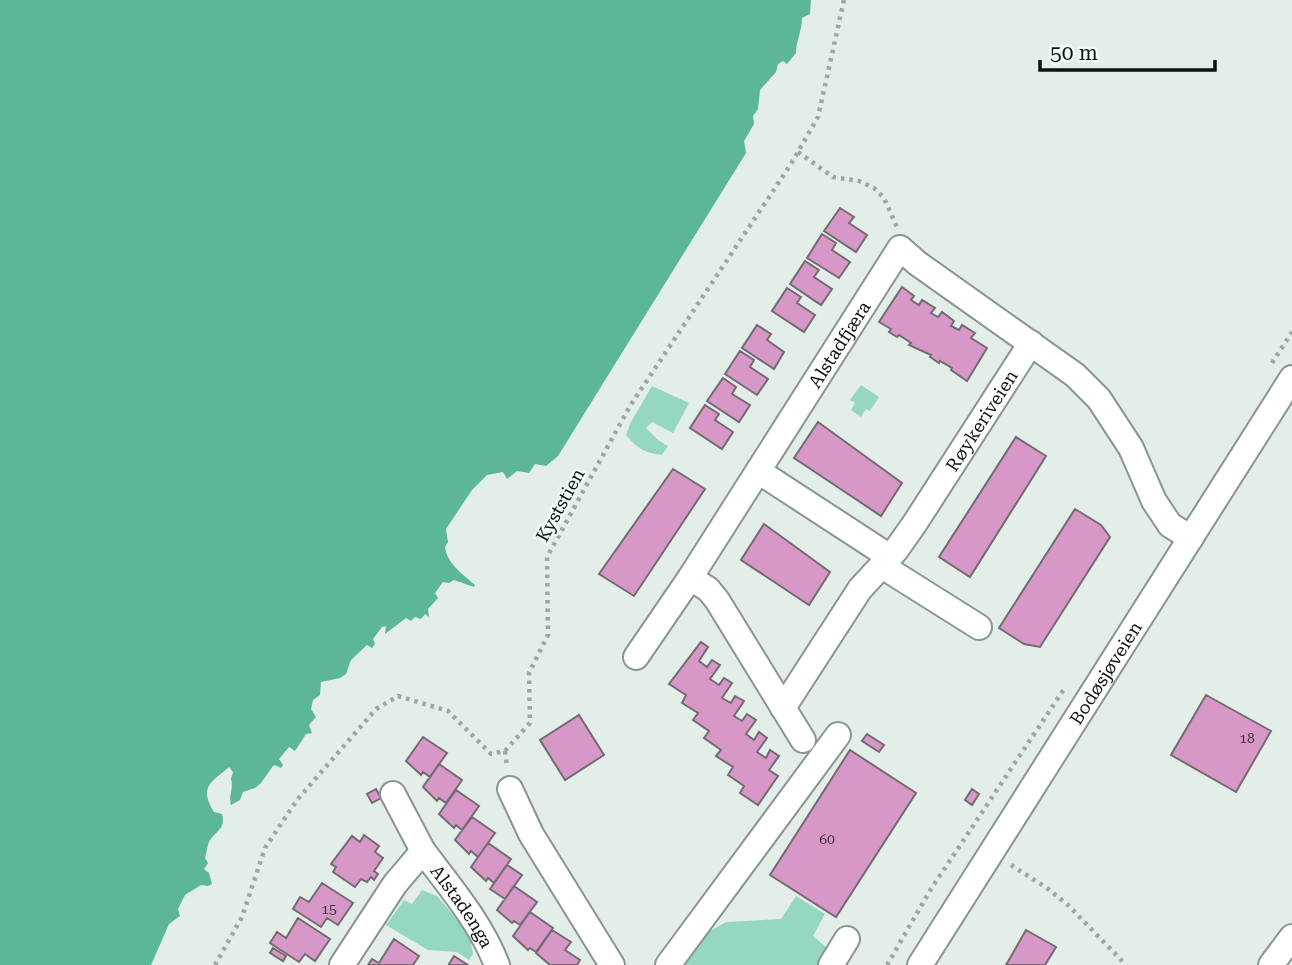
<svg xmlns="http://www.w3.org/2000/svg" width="1292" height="965" viewBox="0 0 1292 965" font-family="'Roboto Serif',serif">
  <rect width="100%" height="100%" fill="#e3eee9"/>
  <path fill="#96d8bf" d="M861,385L879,397L870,411L866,409L861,417L851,410L855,403L850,400Z
    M652,386L689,403L673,433L652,422L646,428L658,440L668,446L662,455C645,453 638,449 626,435L631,422Z
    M422,890L437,896L462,925L471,941L473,954L469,960L457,952L428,950L386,925L404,900L412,904Z
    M796,896L825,914L813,936L827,948L817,965H678L703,935L726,922L781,919Z"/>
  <path fill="#5cb698" d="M0,0H811L810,14L802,18C802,31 796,41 796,53L787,64L783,61L778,64L776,72L760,90L758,109L753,116L754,124L744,141L746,153L558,456L546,466L535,464L529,473L517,471L507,479L503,472L487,475L472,490L446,529L448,542L445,547C447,564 463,574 475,585L474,587L454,580L449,583L443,582L435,593L438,598L428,609L429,617L425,614L421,619L415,617L411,621L406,618L385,634L386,626L382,627L373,639L375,644L372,648L367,645L351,660L346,674L340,678L321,682L320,695L313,700L311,709L316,717L309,725L312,733L306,734L295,751L289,747L279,759L283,765L281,768L275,765L273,766L261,783L255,788L243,792L240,800L231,805C228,796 234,789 231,779L233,772L229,767C212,782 198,786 214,812L222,814C226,828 217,830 210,840C207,845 207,852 205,858L208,863L204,869L209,873L212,884L208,886L201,885L185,895L178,909L180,916L169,924L151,965H0Z"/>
  <path fill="#d798c8" stroke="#736b71" stroke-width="2" d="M840,208L854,217L849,223L867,235L856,252L824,231Z
    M822,234L836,243L832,250L850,262L839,278L807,258Z
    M805,261L819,270L814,277L832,289L821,305L790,284Z
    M902,287L914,296L911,300L919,305L922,300L935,308L931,313L938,317L942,312L954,321L951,326L959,330L962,325L975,333L971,338L987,348L967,381L951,370L952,368L940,361L939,363L930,357L931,355L909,345L911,343L899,335L897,337L889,332L891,329L879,322Z
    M787,288L801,297L797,303L815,315L804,332L772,311Z
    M757,325L771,334L767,340L784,352L774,369L742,348Z
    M740,351L754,360L750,367L768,379L757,395L725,374Z
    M723,378L736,387L732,394L750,405L739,422L707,401Z
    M705,405L719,414L715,420L733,432L722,449L690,428Z
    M818,422L902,483L881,516L794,458Z
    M1016,437L1046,456L970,577L939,557Z
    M673,469L705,489L634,596L599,574Z
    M1075,509L1101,525L1110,537L1040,647L1024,644L999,628Z
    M764,524L830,572L809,605L741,560Z
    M701,642L708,647L699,661L707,667L712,660L720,665L710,679L719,685L724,678L732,683L722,698L731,703L735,696L744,701L734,716L742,721L747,714L756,720L746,734L754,740L759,732L767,738L757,752L766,758L770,750L779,756L769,770L778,776L758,805L740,793L744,786L728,775L733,767L716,756L721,750L704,738L709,731L693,720L698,713L682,703L686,695L669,684Z
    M1206,695L1271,731L1236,792L1171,755Z
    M579,715L604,755L565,780L540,740Z
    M867,734L884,745L879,752L862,741Z
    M423,737L447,753L430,777L423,772L421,775L406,761Z
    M850,750L916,793L836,917L770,875Z
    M439,764L462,780L446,803L439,798L437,801L423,787Z
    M376,789L381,798L372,803L367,794Z
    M972,789L979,794L972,805L965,800Z
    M456,790L479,806L462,830L456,825L454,828L439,814Z
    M472,817L495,833L478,857L471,851L469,854L455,840Z
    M364,835L379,846L375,852L383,858L374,871L378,874L374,880L371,877L367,882L361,879L355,887L333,872L336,867L331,864L352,836L360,842Z
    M488,843L511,859L494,883L488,878L486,881L471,867Z
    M507,865L522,875L505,899L490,889Z
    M322,883L353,903L338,925L327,918L321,927L293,909L300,897L309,902Z
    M514,886L537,902L520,925L514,921L512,923L497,910Z
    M530,912L553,928L536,952L530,948L528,950L513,936Z
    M298,918L330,939L315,961L305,954L299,962L270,943L277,932L286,938Z
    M552,930L571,942L565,950L580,960L577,965H550L536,953Z
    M1026,930L1056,947L1045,965H1006Z
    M394,939L419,956L413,965H368L372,959L379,963Z
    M273,948L286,956L283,961L270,953Z
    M454,956L468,965H451L449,964Z"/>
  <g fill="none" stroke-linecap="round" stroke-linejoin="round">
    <defs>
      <g id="minor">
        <path d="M758,471L890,557"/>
        <path d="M882,566L979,627"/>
        <path d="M690,578L708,589L717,600L803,740"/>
        <path id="s1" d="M636,657L690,578L900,248L917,263L1075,375L1099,399L1131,448L1154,501L1170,525L1191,538"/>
        <path id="s2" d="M783,708L860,589L896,550L915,523L1031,343"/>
        <path d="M510,789L531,834L612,965"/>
        <path d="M393,794L423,851"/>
        <path id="s3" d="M342,965L395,884L423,851C450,887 481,923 497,965"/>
        <path d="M668,965L838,735"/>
        <path d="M831,965L847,939"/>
        <path id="s4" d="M920,965L1292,378"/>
        <path d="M1271,965L1292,937"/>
      </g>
    </defs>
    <use href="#minor" stroke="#8a9490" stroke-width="28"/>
    <path stroke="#9ea7a3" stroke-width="4.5" stroke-dasharray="3.5 5" stroke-linecap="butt" d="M798,152L833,177L859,181L874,188L884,198L897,227
      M1272,363L1292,332
      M505,751L507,767
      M1011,865L1047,888L1069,906L1126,965
      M215,965L242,917L265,848L297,800L376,709L398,696L448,711L491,754L505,751L530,723L529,673L548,635L547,557L630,406L791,164L818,117L844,0
      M887,965L931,889L1064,689"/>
    <use href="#minor" stroke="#fff" stroke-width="24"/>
  </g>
  <g text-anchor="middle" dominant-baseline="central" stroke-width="5" stroke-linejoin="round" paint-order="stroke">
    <g font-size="14" fill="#40333d">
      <text x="1247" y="738">18</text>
      <text x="827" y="839">60</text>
      <text x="329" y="909">15</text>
    </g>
    <g font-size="18" fill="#0d110f" stroke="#f0fbf6">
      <text stroke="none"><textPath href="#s1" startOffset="373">Alstadfjæra</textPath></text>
      <text stroke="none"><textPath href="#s2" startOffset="350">Røykeriveien</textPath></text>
      <text transform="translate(560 505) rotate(-61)">Kyststien</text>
      <text stroke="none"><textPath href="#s4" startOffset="346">Bodøsjøveien</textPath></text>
      <text stroke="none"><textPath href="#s3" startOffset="208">Alstadenga</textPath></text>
    </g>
  </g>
  <path d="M1040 60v10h175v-10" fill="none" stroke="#0d110f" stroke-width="3.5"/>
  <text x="1050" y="60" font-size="21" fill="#0d110f" stroke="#f0fbf6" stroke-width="5" paint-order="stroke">50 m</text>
</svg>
